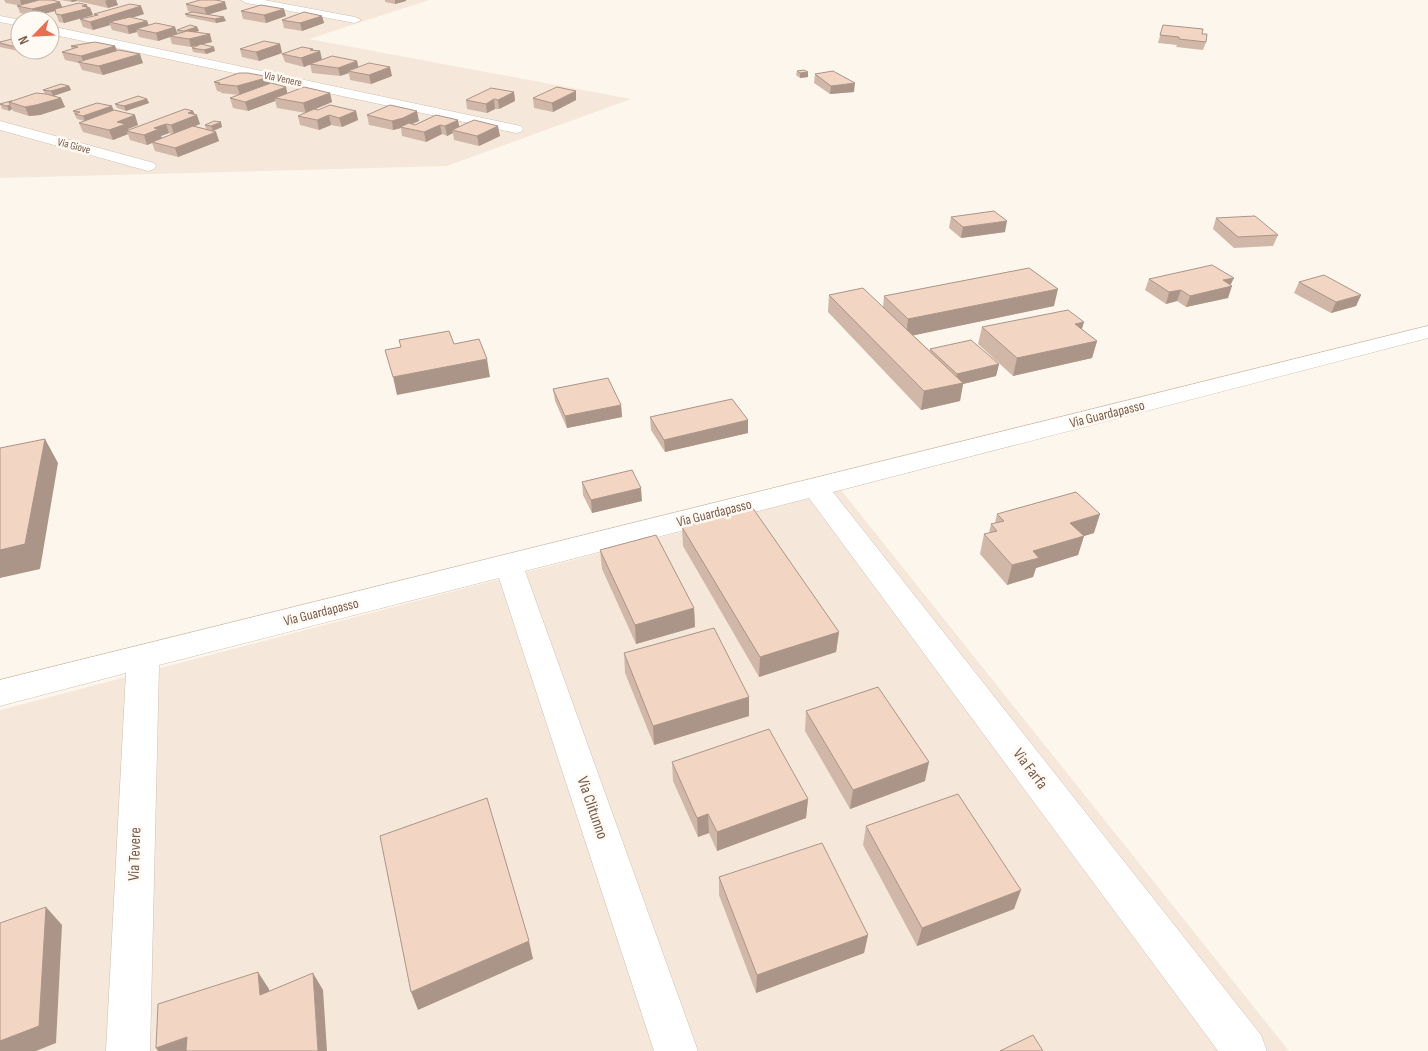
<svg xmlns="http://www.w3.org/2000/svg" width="1428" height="1051" viewBox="0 0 1428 1051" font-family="'Sofia Sans Condensed',sans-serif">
  <rect width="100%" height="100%" fill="#fdf6ec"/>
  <path fill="#f5e8da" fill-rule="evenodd" d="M0,0H429L309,39L631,99L447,166L0,178ZM20,20H50V50H20Z
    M841,490L1289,1051H0V710Z"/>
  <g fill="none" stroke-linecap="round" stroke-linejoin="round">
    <defs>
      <path id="minor" d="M241,0H264L355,17L361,20L355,23L246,3Z
        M0,16L22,20H20V26L0,22Z
        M50,26L516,125L521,126L523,129L521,132L516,133L50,34Z
        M0,121L154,163L156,166L154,169L148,171L0,130Z
        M1428,326V338L833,492L1261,1035L1267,1051H1218L809,498L525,571L698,1051H654L499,578L159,665L150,1051H106L126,673L0,706V680Z"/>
    </defs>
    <use href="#minor" stroke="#d1beb0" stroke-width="1"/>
    <use href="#minor" fill="#fff" fill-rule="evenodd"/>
  </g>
  <path fill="#d1b7a8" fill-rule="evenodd" d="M4,0H52L62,7L90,8L93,15L64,23L59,22L55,11L35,16L20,13L17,5L6,3Z
    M60,0H116L118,5L108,8L77,1L72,2Z
    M385,0H406V1L395,4L385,2Z
    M186,4L227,9L209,14L226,21L216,23L187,17L185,14L191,12L188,11Z
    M241,11L286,16L266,23L243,19Z
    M94,14H144L132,18L147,21L149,25L178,34L177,30L197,27L199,31L195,32L212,42L202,44L215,51L206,54L193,52L192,48L200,45L191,47L172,44L170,37L158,41L139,37L137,32L129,34L112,30L110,25L93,30L83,27L80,19L95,16Z
    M322,16L324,23L302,31L284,28L282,20Z
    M1163,25L1202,34L1206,42L1203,50L1176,47L1177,45L1158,43Z
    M20,37L18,51L0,47V42Z
    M280,44L282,53L259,61L242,57L240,49Z
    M71,46H115L117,50L143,63L103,75L82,70L79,63L65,60L62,52L72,49Z
    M313,49V50L320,51L322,60L357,61L358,67L392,76L371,84L350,80L349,73L340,76L312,73L310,64L304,67L285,62L282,54Z
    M797,71L808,72V77L800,78L796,75Z
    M815,74L854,92L830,94L814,83Z
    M214,82L270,84L288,94L330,93L332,102L306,113L277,108L275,101L248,111L233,108L230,98L239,95L221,93V92L217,91Z
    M69,86L71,90L54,96L61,98L65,107L40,115L29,116L13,111L12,109L9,111L2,109L0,104L45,94L43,90Z
    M514,92L515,101L499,109H495L487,113L467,109L466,100Z
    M533,98L576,100L553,112L534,108Z
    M147,99L149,103L126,111L117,108L115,104Z
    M318,110L356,111L358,120L342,127L331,125L319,130L300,125L298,116Z
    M73,111H114L138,125L128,129V130L193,111L200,124L195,126L206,129L205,125L222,127L213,131L216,132L219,141L178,157L155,151L152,143L147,145L130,140L128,134L113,140L83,132L79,123L84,121L77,119ZM169,133L172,134L162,138L161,136Z
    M367,115L419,121L412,124L415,125L436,115L459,127L500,136L479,146L454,140L453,133L447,136L442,134L426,142L402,136L401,128L393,130L369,125Z
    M951,217L1005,232L961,238L949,228Z
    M1216,218L1278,235L1273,246L1234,248L1213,229Z
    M1149,279L1231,285L1228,298L1186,307L1177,301L1166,304L1145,290Z
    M1299,282L1361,295L1356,306L1331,313L1294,293Z
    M829,295L883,307L884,296L1054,306L913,335L930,351V349L999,364L996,376L963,384L960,401L921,410L828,312Z
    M982,327L1082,329L1097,341L1092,358L1013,376L978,344Z
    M553,389L621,405L622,417L567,428L555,401Z
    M650,417L748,433L665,452L651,430Z
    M582,482L642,501L592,513L583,495Z
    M997,514L1094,533L1084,536L1078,555L1036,568L1033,577L1007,585L980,554L984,534L989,533L991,524L995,523Z
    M682,527L839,632L836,652L759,677L683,546Z
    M600,550L694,608L695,627L636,644L602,569Z
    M624,653L749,716L654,745L625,673Z
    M806,711L925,781L850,809L805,731Z
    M672,762L808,799L806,818L717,851L709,833L698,837L673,781Z
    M866,826L1014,909L917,946L863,845Z
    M719,877L868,935L864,953L756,993L719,895Z"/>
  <path fill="#aa9588" d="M20,0H48L22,7Z
    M71,0H77V1L72,2Z
    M108,0H116L118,5L108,8L105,1Z
    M395,0H406V1L395,4Z
    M60,2L63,9L35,16L32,9Z
    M225,2L227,9L207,15L204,8Z
    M87,5L88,8H90L93,15L64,23L61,15Z
    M141,6L144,14L114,23L109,22L110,25L93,30L90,22Z
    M284,9L286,16L266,23L264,15Z
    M322,16L324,23L302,31L300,23Z
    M224,17L226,21L216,23L215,19Z
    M147,21L150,29H136L137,32L129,34L127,26Z
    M175,27L178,35L170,36V37L158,41L156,33Z
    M197,27L199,31L185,35L184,31Z
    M210,34L212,42L191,47L189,39Z
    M280,44L282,53L259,61L256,52Z
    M20,46V50H23L18,51L16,47Z
    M115,46L118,54L84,63L81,56Z
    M214,47L215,51L206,54L204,50Z
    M313,49L314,54L320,51L322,60L304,67L301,58L310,50Z
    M140,54L143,63L103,75L99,66Z
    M357,61L359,69L348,71L349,73L340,76L338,68Z
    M390,67L392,76L371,84L369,75Z
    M808,72V77L800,78V73Z
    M269,77L271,86L240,95L237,86Z
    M855,83L854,92L830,94L831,86Z
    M69,86L71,90L53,96L51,91Z
    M286,87L288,96L275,98V101L248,111L245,102Z
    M576,91V100L553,112L552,103Z
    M514,92L515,101L499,109L498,100Z
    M330,93L332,102L306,113L303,103Z
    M61,98L65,107L40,115L29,116L25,107Z
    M147,99L149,103L126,111L124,106Z
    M494,99L495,109L487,113L486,104Z
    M10,105L12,109L9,111L7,106Z
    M112,106L114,111L85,121L83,116Z
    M193,111L195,116L197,115L200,124L174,134L171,125L188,113Z
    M356,111L358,120L342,127L339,118Z
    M417,111L419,121L405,127H400L401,128L393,130L392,121Z
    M135,115L138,125L128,129L129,131H126L128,134L113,140L109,130L117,122Z
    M329,115L331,125L319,130L317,120Z
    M458,120L460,130H452L453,133L447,136L445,126Z
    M221,122L222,127L213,131L211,126Z
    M166,124L169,133L161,136L162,139L152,142V143L147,145L144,135L154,128Z
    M440,125L442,134L426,142L424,132Z
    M498,126L500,136L479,146L477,136Z
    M216,132L219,141L178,157L175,148Z
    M1007,221L1005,232L961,238L963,227Z
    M1234,278L1230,286H1232L1228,298L1186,307L1190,296L1223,280Z
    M1058,289L1054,306L906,337L908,319Z
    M1181,290L1177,301L1166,304L1169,292Z
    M1361,295L1356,306L1331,313L1336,302Z
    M1084,322L1079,339L1075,324Z
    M1097,341L1092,358L1013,376L1017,358Z
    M487,359L490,377L397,395L393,377Z
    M999,364L996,376L963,384L960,401L921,410L924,391L955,384L957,374Z
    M621,405L622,417L567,428L565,416Z
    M748,420V433L665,452L664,440Z
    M45,439L58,463L40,569L0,578V550Z
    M641,488L642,501L592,513L591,500Z
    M1100,514L1094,533L1084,536L1078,555L1036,568L1033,577L1007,585L1012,565L1070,523Z
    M694,608L695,627L636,644L635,625Z
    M839,632L836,652L759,677L760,657Z
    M749,697V716L654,745L653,726Z
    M929,762L925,781L850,809L853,790Z
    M808,799L806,818L717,851V832Z
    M708,814L709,833L698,837L697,818Z
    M1021,890L1014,909L917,946L922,928Z
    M46,907L62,925L56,1043L36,1051H0V1041Z
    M868,935L864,953L756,993L757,975Z
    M529,941L533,959L418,1010L411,992Z
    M258,972L269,989L271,1012L260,995Z
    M313,973L323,990L327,1051H318Z
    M187,1037L198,1051H158L156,1048Z"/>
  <path fill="#f3d5c3" stroke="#aa9588" d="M39,0H52L60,2L32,9L17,6Z
    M200,0H216L225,2L204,8L186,4Z
    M79,3L87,5L82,6L90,8L61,15L56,14L55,9Z
    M130,4L141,6L90,22L80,19L98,15L94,14Z
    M261,5L284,9L264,15L241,11Z
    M192,12L224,17L215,19L185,14Z
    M304,12L322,16L300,23L282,20Z
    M130,17L147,21L127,26L109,22Z
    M156,23L175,27L156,33L136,29Z
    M190,25L197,27L184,31L177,30Z
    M1163,25L1203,29L1202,34H1207L1206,42L1179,39V37L1160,35Z
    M187,31L210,34L189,39L170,36Z
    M20,37V46L16,47L0,43V42Z
    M264,41L280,44L256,52L240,49Z
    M95,42L115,46L81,56L62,52L78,47L71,46Z
    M201,44L214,47L204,50L192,48Z
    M302,47L313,49L310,50L320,51L301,58L282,54Z
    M119,50L140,54L99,66L78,62Z
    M332,56L357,61L338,68L310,64Z
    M369,63L390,67L369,75L348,71Z
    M804,70L808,72L800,73L797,71Z
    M833,71L855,83L831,86L815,74Z
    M239,73H248L269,77L237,86L218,84L220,83L214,82Z
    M271,83L286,87L245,102L230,98Z
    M61,84L69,86L51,91L43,90Z
    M304,87L330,93L303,103L275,98Z
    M557,87L576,91L552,103L533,98Z
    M491,88L514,92L498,100L494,99L486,104L466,100Z
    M36,93L46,94L61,98L36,105L25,107L9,102Z
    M138,96L147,99L124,106L115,104Z
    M11,101H12L9,102L10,105L7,106L0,104Z
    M97,103L112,106L83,116L75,114L80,112L73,111Z
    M330,105L356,111L339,118L329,115L317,120L298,116L314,109L318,110Z
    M390,105L417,111L403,118L392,121L367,115Z
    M185,109L193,111L188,113L197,115L171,125L166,124L154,128L159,129L144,135L126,131Z
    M114,110L135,115L117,122L126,124L109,130L79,123Z
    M436,115L458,120L445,126L440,125L424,132L400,127L409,123L415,125Z
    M474,120L498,126L477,136L452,130Z
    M214,121L221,122L211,126L205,125Z
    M193,126L216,132L175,148L152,142Z
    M994,211L1007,221L963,227L951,217Z
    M1255,216L1278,235L1238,237L1216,218Z
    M1212,265L1234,278L1223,280L1232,286L1190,296L1181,290L1169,292L1149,279Z
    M1029,268L1058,289L908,319L884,296Z
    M1324,275L1361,295L1336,302L1299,282Z
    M863,288L963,383L924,391L829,295Z
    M1068,310L1084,322L1075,324L1097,341L1017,358L982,327Z
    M449,331L454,344L479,339L487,359L393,377L385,350L401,347L399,340Z
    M971,340L999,364L957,374L930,349Z
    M608,378L621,405L565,416L553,389Z
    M732,399L748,420L664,440L650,417Z
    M45,439L25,544L0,550V448Z
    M632,470L641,488L591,500L582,482Z
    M1076,492L1100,514L1070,523L1084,536L1033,551L1039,558L1012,565L984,534L997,531L991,524L1004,521L997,514Z
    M752,507L839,632L760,657L682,527Z
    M656,535L694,608L635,625L600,550Z
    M714,628L749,697L653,726L624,653Z
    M878,687L929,762L853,790L806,711Z
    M769,729L808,799L717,832L708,814L697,818L672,762Z
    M958,794L1021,890L922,928L866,826Z
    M487,798L529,941L411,992L380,836Z
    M822,843L868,935L757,975L719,877Z
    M46,907L39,1026L0,1041V923Z
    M258,972L260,995L313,973L318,1051H186L187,1037L156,1048L158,1004Z
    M1033,1035L1043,1051H1000Z"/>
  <g text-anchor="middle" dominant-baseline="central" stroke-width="5" stroke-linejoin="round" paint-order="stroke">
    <g font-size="11" fill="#7a5c4d" stroke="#fffaf3">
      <text transform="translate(283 79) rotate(12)">Via Venere</text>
      <text transform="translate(74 146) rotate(15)">Via Giove</text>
    </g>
    <g font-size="14" fill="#7a5c4d" stroke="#fffaf3">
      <text transform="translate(1107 414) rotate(-14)">Via Guardapasso</text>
      <text transform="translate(714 513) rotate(-14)">Via Guardapasso</text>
      <text transform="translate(321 612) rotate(-14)">Via Guardapasso</text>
    </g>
    <g font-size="16" fill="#7a5c4d" stroke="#fffaf3">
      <text transform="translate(1030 769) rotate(53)">Via Farfa</text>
      <text transform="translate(592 808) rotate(71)">Via Clitunno</text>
      <text transform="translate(135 854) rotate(-88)">Via Tevere</text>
    </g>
  </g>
  <g transform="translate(35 35) rotate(246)"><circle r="24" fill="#fffaf3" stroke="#cabbb1"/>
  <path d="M0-4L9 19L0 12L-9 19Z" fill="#e76f51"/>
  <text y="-8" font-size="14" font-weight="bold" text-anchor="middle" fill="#7a5c4d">N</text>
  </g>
</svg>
